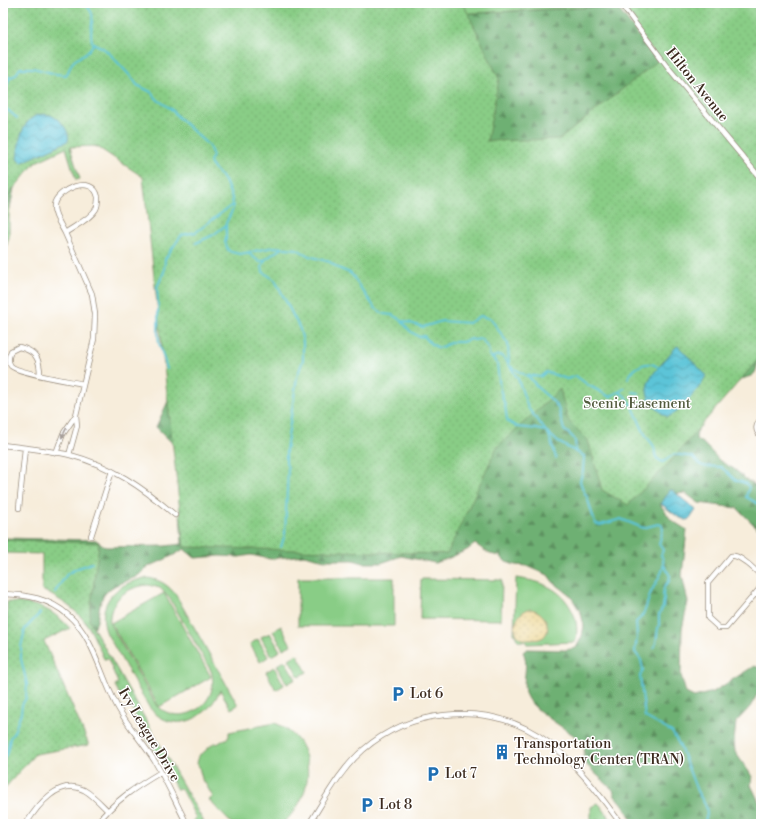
<svg xmlns="http://www.w3.org/2000/svg" width="764" height="827" viewBox="0 0 764 827" font-family="'Libre Bodoni',serif">
  <defs>
    <pattern id="forest-firs" width="22" height="20" patternUnits="userSpaceOnUse"><rect width="22" height="20" fill="#6eb073"/><path d="M5 1l3.5 6h-7zM16 11l3.5 6h-7z" fill="#5c8f5e"/></pattern>
    <pattern id="sand-dots" width="8" height="8" patternUnits="userSpaceOnUse"><rect width="8" height="8" fill="#eeda9e"/><path d="M2 2h.1M6 6h.1" fill="none" stroke="#cdbb88" stroke-width="1.8" stroke-linecap="round"/></pattern>
    <pattern id="park-dots" width="8" height="8" patternUnits="userSpaceOnUse"><rect width="8" height="8" fill="#89cd86"/><path d="M2 2h.1M6 6h.1" fill="none" stroke="#77b073" stroke-width="1.8" stroke-linecap="round"/></pattern>
    <pattern id="water-waves" width="16" height="10" patternUnits="userSpaceOnUse"><rect width="16" height="10" fill="#5bc4d8"/><path d="M0 5q4-4 8 0t8 0" fill="none" stroke="#4c9faf"/></pattern>
  </defs>
  <rect width="100%" height="100%" fill="#fff"/>
  <filter id="ink" filterUnits="userSpaceOnUse"><feTurbulence type="fractalNoise" baseFrequency=".025" numOctaves="2"/><feDisplacementMap in="SourceGraphic" scale="8" xChannelSelector="R" yChannelSelector="G"/><feConvolveMatrix kernelMatrix="1 2 1 2 8 2 1 2 1" color-interpolation-filters="sRGB"/></filter>
  <filter id="wash" filterUnits="userSpaceOnUse"><feTurbulence type="fractalNoise" baseFrequency=".012" numOctaves="4" result="noise"/><feDisplacementMap in="SourceGraphic" scale="16" xChannelSelector="R" yChannelSelector="G"/><feGaussianBlur stdDeviation="0.9" result="paint"/><feColorMatrix in="noise" values="0 0 0 0 0 0 0 0 0 0 0 0 0 0 0 0 0 1.4 0 .05"/><feComposite in="paint" operator="in"/></filter>
  <g filter="url(#wash)">
    <rect width="100%" height="100%" fill="#f7eddb"/>
    <path fill="#89cd86" stroke="#627c52" fill-rule="evenodd" d="M177,3H614L616,6L457,14Z
      M148,578C161,580 168,585 176,595L238,705L231,709L220,690C208,720 172,736 149,707L107,634C94,603 118,581 148,578ZM148,585L160,588L170,599L211,671C222,705 178,731 155,703L110,624C108,601 126,587 148,585Z
      M298,578H394V626H298Z
      M516,578C528,580 539,581 549,587C568,596 582,621 575,642L527,644L525,641H519L516,638V634H514Z
      M421,579L502,580L501,620L420,619Z
      M164,593L211,677L159,707L111,623Z
      M281,626L291,645L283,649L273,631Z
      M270,633L280,651L271,656L261,637Z
      M258,639L268,657L260,662L250,644Z
      M297,654L307,672L299,677L289,659Z
      M285,661L296,679L287,684L277,665Z
      M274,667L284,685L276,690L266,672Z
      M275,723C319,741 316,798 281,824H232L209,800L213,797L205,783H203L199,767L197,763L199,755L204,752L215,742L217,744L229,737V732Z
      M598,803L600,805L614,824H610V821L595,820L594,824H591V807Z"/>
    <path fill="url(#forest-firs)" stroke="#546d48" d="M3,3H177L457,14L616,6L665,70L761,187V363L758,362C755,381 750,373 738,382C732,385 702,423 698,430C697,432 696,436 696,439L704,444L720,461L734,469L748,481L761,488V532L737,508L699,503L685,493L676,494L660,504L671,520L687,530L682,575L688,602L682,629L681,675L686,693L694,697L713,692L754,666L761,668V688L750,707L736,722L734,741L735,752L752,776L751,785L761,806V824H635C629,818 627,809 622,803C620,801 616,798 615,796C614,794 614,792 613,790C603,780 590,770 582,759C585,754 585,749 583,744C580,739 573,735 569,732C556,723 540,713 530,702C517,687 531,667 523,652L527,649L565,650L576,648L582,636L584,626L581,613L570,595L553,582L548,575L527,566L515,565L506,562L500,556L490,554L475,544L467,550L447,559L435,563L401,556L381,563H363L353,560H325L304,555L270,559L251,555L239,557L220,556L195,558L184,549C172,557 161,561 148,567C144,570 141,574 136,577C125,582 112,584 104,595C97,605 100,622 93,629L44,553L3,552V538L96,540L106,547L165,546L182,544L177,462L174,445L156,427L168,401L171,382L155,181L105,149L87,144L68,118L15,183L4,238Z"/>
    <path fill="url(#sand-dots)" stroke="#94825e" d="M529,609C547,610 555,635 539,639C534,640 521,641 518,636C511,627 518,612 529,609Z"/>
    <path fill="url(#park-dots)" stroke="#627c52" d="M3,3H463L499,79L487,141L560,139L659,60L617,3H761V356L667,465L628,505L602,490L588,440L568,420L560,389L497,447L447,554L184,547L143,177L96,146L70,147L80,179L76,180L66,148L36,162L9,194V237L3,259Z
      M3,540L99,543L89,620L205,824H195L193,820L196,818L181,789L177,790L162,761L133,718L136,715L124,694L120,695L115,685L118,683L108,659H104C99,648 94,636 88,626C77,609 59,599 42,590V554L3,553Z
      M7,602C35,603 50,607 70,628L44,641L89,745L35,754L3,790V666L7,659Z"/>
    <path fill="url(#water-waves)" stroke="#4b777b" d="M37,115C41,114 46,114 50,115C59,118 71,131 68,141L21,163L17,159C19,143 20,123 37,115Z
      M677,346H678L706,375C703,386 678,413 668,417C663,415 659,411 655,407C638,389 651,376 664,361C668,356 672,351 677,346Z
      M670,490H672L696,510L690,519L686,520L678,517L661,504Z"/>
    <g fill="none" stroke-linecap="round" stroke-linejoin="round">
      <path stroke="#5bc4d8" stroke-width="2" d="M84,3C87,6 91,10 92,14C94,23 88,35 93,43L103,48L109,53L133,79L137,85L151,92L158,100L171,109L178,117L209,146L213,156L210,161L211,165L225,181L232,198L233,209L226,223V238L225,242L228,250L231,252L240,254L274,247L297,249L309,256L330,262L338,268L350,273L354,277L355,280L375,308L384,314L392,315L400,319L410,331L419,337L424,336L431,344L439,348L452,342H462L471,339L474,340L481,339C485,344 490,348 489,355L497,363L500,389L505,406L507,419L508,422L518,427L536,429L546,431L558,442L584,456L583,471L580,481L583,490L587,497L595,523L600,525L621,519L643,528L658,524L662,525L663,529L659,544L663,550L661,555C669,567 656,581 651,592C646,603 647,614 636,622L637,637L635,652L641,660L643,670L640,676L645,717L672,732L679,744L697,791L706,806L707,814L704,824
        M3,78C14,77 15,77 20,68H33L56,74L66,75C70,71 69,65 74,61C80,56 92,51 93,43
        M3,96L10,77
        M3,106L17,118
        M196,243L213,235L226,225
        M248,253L260,262C270,259 272,252 283,248
        M265,261L262,266L263,272L275,280L300,329L303,342V360L297,377L286,450V463L288,468L285,534L281,547
        M404,321L423,327L442,321L469,323L480,316L491,319L508,344L509,365
        M493,357L500,355L506,360L518,379L528,408L549,435L556,458
        M510,366L530,378L539,389L552,400L558,408L564,430C574,437 577,439 575,452
        M167,369L159,343L158,334V304L157,287L164,272L165,259L180,237L182,235L196,232L232,205
        M528,375L540,377L546,372L567,379L576,376L588,385L610,397L625,388
        M628,378C634,367 647,359 658,367
        M619,392C633,398 638,422 645,434C647,439 653,443 654,447C656,455 653,458 663,462L674,454L693,457C703,471 707,465 721,467C726,471 730,475 734,479C740,484 743,479 749,487L746,497L757,503L761,508
        M633,392L639,393
        M55,592L67,574L78,568L92,563
        M654,647L656,643L658,628L659,626V615L663,607L664,598L663,595L664,587L669,581L670,576L664,565
        M3,760L7,753L10,738L14,732L21,713L22,705L26,698L27,684L21,659V647L25,629L40,613"/>
    </g>
  </g>
  <g filter="url(#ink)">
    <g fill="none" stroke-linecap="round" stroke-linejoin="round">
      <defs>
        <path id="minor" d="M620,3L671,71L761,179
          M65,233C61,225 53,214 54,205C56,190 93,173 98,197C98,201 98,205 96,209C90,219 75,226 65,233L92,294L95,314L94,339L76,415L77,426L69,455
          M40,375C40,359 36,351 19,347L11,351C9,356 7,361 11,366C18,373 70,381 83,384
          M761,419C756,425 754,430 761,436
          M3,445C25,448 48,450 70,455C112,466 142,487 175,515
          M56,453L63,434L76,415
          M19,508L25,448
          M91,536L112,471
          M761,575C754,570 740,554 731,556L708,583V618L719,628H726L761,587
          M3,594C27,595 49,598 68,615C93,636 100,673 115,702C125,723 141,740 154,760C166,780 176,803 187,824
          M756,594L761,599
          M26,824C37,806 59,777 84,790C93,795 100,803 107,810
          M96,824C116,800 134,788 161,772
          M309,824C325,799 340,770 363,750C386,730 415,718 445,715C531,706 575,760 621,824"/>
      </defs>
      <use href="#minor" stroke="#998c7c" stroke-width="6"/>
      <use href="#minor" stroke="#fff" stroke-width="4.5"/>
    </g>
    <defs><path id="oneway-solid" d="M-6-.8H1V-3.2L6.5 0L1 3.2V.8H-6Z"/></defs>
    <use fill="#a79f9a" href="#oneway-solid" transform="translate(64 433) rotate(117)"/>
  </g>
  <defs>
    <symbol id="parking-bare" viewBox="-9 -9 18 18"><path d="M-3.5-5.5H1a3.5 3.5 0 0 1 0 7H-1V5.5H-3.5ZM-1-3.4V-.6H.8a1.4 1.4 0 0 0 0-2.8Z" fill="#1f6fb2" stroke="#fff" stroke-width="2.5" paint-order="stroke"/></symbol>
    <symbol id="building-bare" viewBox="-9 -9 18 18"><path d="M-4-6H4V6H1V3H-1V6H-4ZM-2.5-4.3h1.7v1.8h-1.7ZM.8-4.3h1.7v1.8H.8ZM-2.5-1h1.7V.8h-1.7ZM.8-1h1.7V.8H.8Z" fill="#1f6fb2" stroke="#fff" stroke-width="2.5" paint-order="stroke"/></symbol>
  </defs>
  <g fill-rule="evenodd">
    <use href="#parking-bare" x="387" y="683" width="22" height="22"/>
    <use href="#building-bare" x="491" y="741" width="22" height="22"/>
    <use href="#parking-bare" x="422" y="763" width="22" height="22"/>
    <use href="#parking-bare" x="356" y="794" width="22" height="22"/>
  </g>
  <g text-anchor="middle" dominant-baseline="central" stroke-width="3" stroke-linejoin="round" paint-order="stroke">
    <g font-size="14" fill="#3b2a1e" stroke="#fff">
      <text transform="translate(697 85) rotate(51)">Hilton Avenue</text>
      <text transform="translate(149 735) rotate(59)">Ivy League Drive</text>
    </g>
    <g font-size="14" fill="#525b3d" stroke="#fff">
      <text x="637" y="404">Scenic Easement</text>
    </g>
    <g font-size="14" fill="#3b2a1e" stroke="#fff" text-anchor="start">
      <text x="410" y="694">Lot 6</text>
      <text x="514" y="744">Transportation<tspan x="514" dy="16">Technology Center (TRAN)</tspan></text>
      <text x="445" y="774">Lot 7</text>
      <text x="379" y="805">Lot 8</text>
    </g>
  </g>
  <rect width="764" height="827" fill="none" stroke="#fff" stroke-width="16"/>
</svg>
